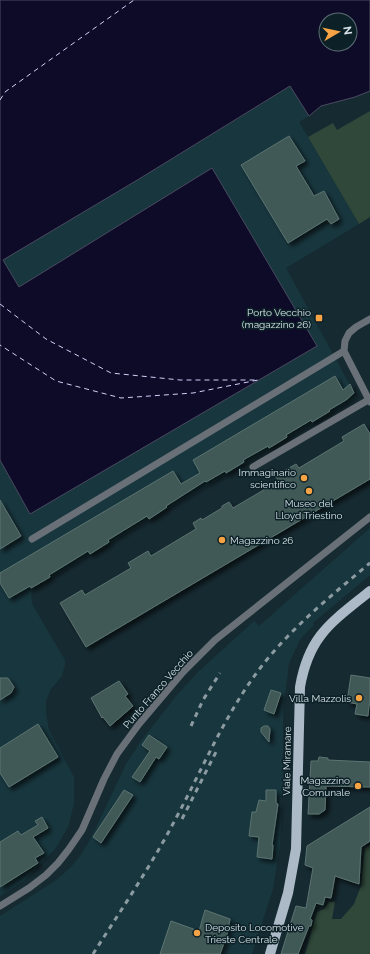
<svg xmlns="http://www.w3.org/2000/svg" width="370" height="954" viewBox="0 0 370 954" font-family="Raleway,sans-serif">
  <defs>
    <filter id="shadow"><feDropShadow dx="3.5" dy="3.5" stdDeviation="2" flood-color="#0009"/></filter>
  </defs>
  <rect width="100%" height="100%" fill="#162a31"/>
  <path fill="#18363e" d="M291,86L309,116L299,122L359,224L286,268L357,398L34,588L31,595L32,604L65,660V665L62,676L51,689L46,701V713L49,730L74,777V804L68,827L56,848L24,881L0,896V460L30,513L317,346L212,168L19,287L2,260L139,179Z
    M370,528V575L313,623L314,625L301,638L289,663L283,713V783L280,846L273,889L252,954H0V916L55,881L71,867L80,856L91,838L126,764L141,741L176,696L199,671L254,621L259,626Z"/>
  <path fill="#2f483a" d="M370,111V217L359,224L308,137L333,123L337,130Z
    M370,845V954H305L317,912L324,909L329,902H335L332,919H341L354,904L361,886L365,848Z"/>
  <path fill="#0e0b28" stroke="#4a4b61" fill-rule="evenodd" d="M0,0H370V91L355,97L321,106L309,116L290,86L139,179L3,260L19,287L212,168L317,346L30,514L0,460ZM326,20H350V44H326Z"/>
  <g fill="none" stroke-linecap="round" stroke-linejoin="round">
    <path stroke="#cfd1f7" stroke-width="1" stroke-dasharray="5 4" stroke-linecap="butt" d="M0,100L5,92L134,0
      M0,304L46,339L111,373L180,380H258L193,393L121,398L56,381L0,345"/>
  </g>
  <path fill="#405856" stroke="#5b7471" filter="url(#shadow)" d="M289,136L305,161L296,166L314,196L324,191L339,219L331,224L327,219L288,243L241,165Z
    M335,376L343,390L350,384L354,393L346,400L329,410L330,411L312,422L311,420L286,435L287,437L269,448L268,446L243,460L244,462L226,473L225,471L206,482L205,481L166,506L167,507L149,519L147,516L108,540L109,542L90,554L88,551L49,575L50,577L31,588L30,586L9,598L0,583V573L173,471L181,484L200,473L193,460Z
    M364,424L370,434V479L86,647L60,603L82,590L85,595L131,568L128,563L148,551L151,556L196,529L193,523L201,518L202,520L222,508V506L229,502L233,508L279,481L275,476L296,464L299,468L344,441L342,437Z
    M0,500L21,536L0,549Z
    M351,675L370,678V705H369L368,716L355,714L357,704L347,702Z
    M0,678H8L14,687L11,693L0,700Z
    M119,681L128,694L125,696L133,706L110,726L103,717L102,718L91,698Z
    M271,690L281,693L274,714L264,710Z
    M38,724L58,757L9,787L0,773V748Z
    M264,726H268L270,729L269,742L261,732V728Z
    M149,735L167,747L159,759L156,757L140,782L132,777L150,751L142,745Z
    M319,757L328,758V760L370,762V787L326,786L325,810L319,814H308L311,761H318Z
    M124,790L133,795L101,843L93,837Z
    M266,790H276V803L278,804L272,845H273L272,859L257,857L259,837L249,836L252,812H256L259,800L266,801Z
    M370,807V841L361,847L359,884L335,876L331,898L325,897L323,905L316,903L310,919L312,920L311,926H309L298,954H281L296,906L306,908L313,868L305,865L307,846Z
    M42,817L48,828L33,837L44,853L35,858L38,863L0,887V842L18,831L21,835L38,825L35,821Z
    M205,910L230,919L227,935L220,954H160L171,921L199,931Z"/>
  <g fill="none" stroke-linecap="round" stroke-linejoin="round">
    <path stroke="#6a7077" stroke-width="7" d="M370,319L356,327L349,333L345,341L344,351L370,402
      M253,467L370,399
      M32,539L344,351
      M0,906L29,888L46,875L58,863L69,849L82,830L104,779L117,754L139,724L183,672L215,640L370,517"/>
    <path stroke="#acb9c7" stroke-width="10" d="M270,954L288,893L296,849L300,687C309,635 332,622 370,591"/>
    <path stroke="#8c9ba1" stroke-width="3" stroke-dasharray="5 5" stroke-linecap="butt" d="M191,726L203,700L220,673
      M182,819L218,748
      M93,954C121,910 151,866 175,820C203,768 225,714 261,667C292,627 332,595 370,563"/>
  </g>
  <g fill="#f5a345" stroke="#0c2127" stroke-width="1.5">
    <rect x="315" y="314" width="8" height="8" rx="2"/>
    <circle cx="304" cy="478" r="4"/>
    <circle cx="309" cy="491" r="4"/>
    <circle cx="222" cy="540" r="4"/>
    <circle cx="359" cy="698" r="4"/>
    <circle cx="358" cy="786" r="4"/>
    <circle cx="197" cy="933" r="4"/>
  </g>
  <g text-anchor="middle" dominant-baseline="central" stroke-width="3" stroke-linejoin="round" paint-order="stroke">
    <g font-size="10" fill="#d5e1e6" stroke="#0c2127" text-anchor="end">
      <text x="311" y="312">Porto Vecchio<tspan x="311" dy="12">(magazzino 26)</tspan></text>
      <text x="296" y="472">Immaginario<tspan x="296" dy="12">scientifico</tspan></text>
      <text x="309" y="503" text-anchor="middle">Museo del<tspan x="309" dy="12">Lloyd Triestino</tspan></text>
      <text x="230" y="540" text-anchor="start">Magazzino 26</text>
      <text x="351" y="698">Villa Mazzolis</text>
      <text x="350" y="780">Magazzino<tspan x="350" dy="12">Comunale</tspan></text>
      <text x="205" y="927" text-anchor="start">Deposito Locomotive<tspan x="205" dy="12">Trieste Centrale</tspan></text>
    </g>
    <g font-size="10" fill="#d5e1e6" stroke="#0c2127">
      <text transform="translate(158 689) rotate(-49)">Punto Franco Vecchio</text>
      <text transform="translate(287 761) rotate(-89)">Viale Miramare</text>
    </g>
  </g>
  <g transform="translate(338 32) rotate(81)"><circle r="19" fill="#0c2127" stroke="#5c6e73"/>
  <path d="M0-3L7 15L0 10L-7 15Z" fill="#f5a345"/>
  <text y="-6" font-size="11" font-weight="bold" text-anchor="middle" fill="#d5e1e6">N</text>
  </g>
</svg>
